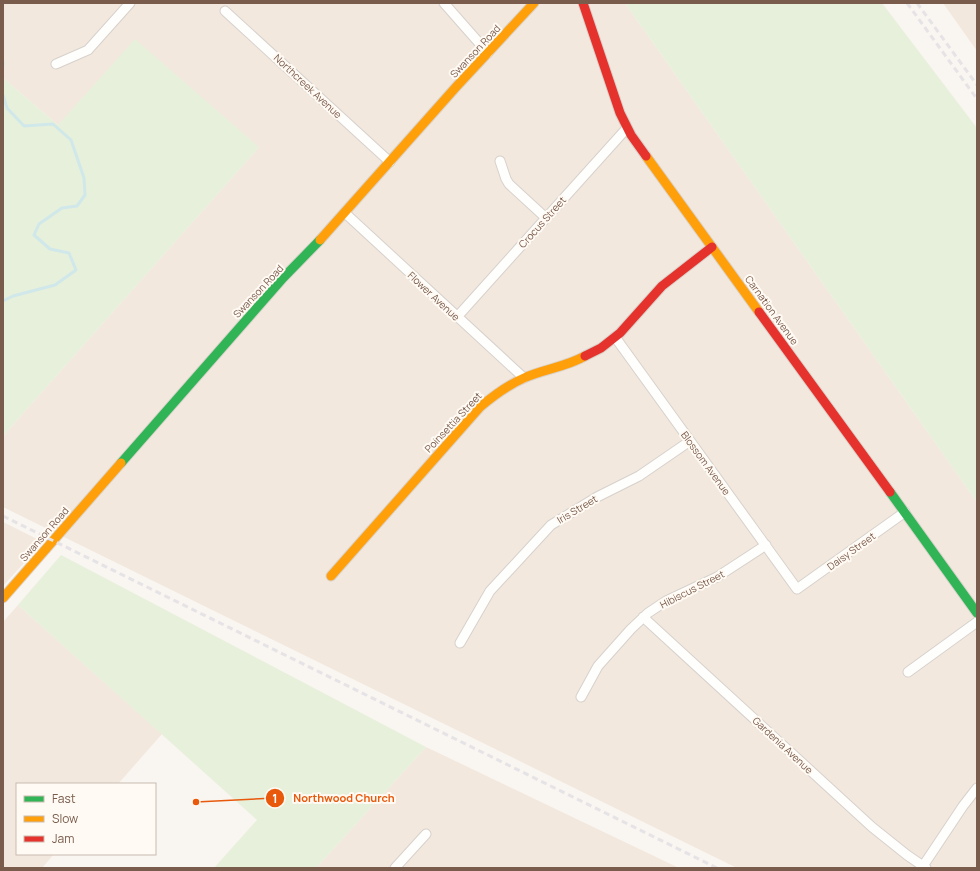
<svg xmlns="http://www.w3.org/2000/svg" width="980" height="871" viewBox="0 0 980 871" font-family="Manrope,sans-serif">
  <rect width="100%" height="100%" fill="#f9f5f0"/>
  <path fill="#f2e8de" d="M3,3H625L977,502V868H737L3,507V436L259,147L58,125L3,78Z
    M943,3H977V51Z
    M3,522L43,542L3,586Z
    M18,605L162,734L118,784H17V854H54L42,868H3V622Z
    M426,747L679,868H316Z"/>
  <path fill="#e7f0db" d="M625,3H882L977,128V502Z
    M135,39L259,147L3,436V78L58,125Z
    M61,555L426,747L316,868H214L257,820L18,605Z"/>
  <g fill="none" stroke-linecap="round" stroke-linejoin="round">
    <path stroke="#d0e8ea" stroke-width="3" d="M3,62V65
      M3,95L7,108L24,126L53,124L71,140L84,178L85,195L77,206L62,208L39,224L34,235L50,249L69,253L76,270L55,285L13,296L3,301"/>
    <defs>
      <path id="street" d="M444,3L488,53
        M225,11L390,162
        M56,64L88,50L130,3
        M500,161L506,179L509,184L546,218
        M345,213L524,378
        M457,317L627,128
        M615,337L797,589L905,512
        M643,617L872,827L907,855L926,868
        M460,643L490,591L551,525L597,497L639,476L690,441
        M908,672L977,622
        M581,697L598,666L631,629L648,613L666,601L717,577L766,545
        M923,866L963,806L977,788
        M395,868L426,834"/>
      <path id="fast" d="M121,463L283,278L320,240
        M890,492L977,613"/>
      <path id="slow" d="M646,156L759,312
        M320,240L456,87L534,3
        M331,576L480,407C493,396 508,385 524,378C544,369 566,367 585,356
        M3,598L121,463"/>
      <path id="jam" d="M583,3L620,113L631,135L646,156
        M759,312L890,492
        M585,356L601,348L620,333L662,286L712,247"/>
    </defs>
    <use href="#street" stroke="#d7d1cb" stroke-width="11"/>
    <use href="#fast" stroke="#d9d2cb" stroke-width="11"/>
    <use href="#slow" stroke="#d9d2cb" stroke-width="11"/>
    <use href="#jam" stroke="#d9d2cb" stroke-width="11"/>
    <use href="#street" stroke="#fefefd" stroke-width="9"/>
    <use href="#fast" stroke="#30b455" stroke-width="9"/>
    <use href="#slow" stroke="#ff9f0a" stroke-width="9"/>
    <use href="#jam" stroke="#e5322d" stroke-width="9"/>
    <path stroke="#e6e3e7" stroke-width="3" stroke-dasharray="6 4" stroke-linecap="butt" d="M907,3L977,99
      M917,3L977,85
      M3,516L717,868"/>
  </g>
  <g text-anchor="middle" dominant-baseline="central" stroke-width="4" stroke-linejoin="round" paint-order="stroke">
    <g font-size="10" fill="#7a5c4d" stroke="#fffaf3">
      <text transform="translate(475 51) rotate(-47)">Swanson Road</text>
      <text transform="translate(308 86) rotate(43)">Northcreek Avenue</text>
      <text transform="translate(542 222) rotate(-48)">Crocus Street</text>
      <text transform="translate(258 291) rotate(-47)">Swanson Road</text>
      <text transform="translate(434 296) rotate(43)">Flower Avenue</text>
      <text transform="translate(772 310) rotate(54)">Carnation Avenue</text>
      <text transform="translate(453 422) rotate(-47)">Poinsettia Street</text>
      <text transform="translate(706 463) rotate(54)">Blossom Avenue</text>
      <text transform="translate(577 509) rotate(-31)">Iris Street</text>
      <text transform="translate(44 534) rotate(-49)">Swanson Road</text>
      <text transform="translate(851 551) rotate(-36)">Daisy Street</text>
      <text transform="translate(692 589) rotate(-27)">Hibiscus Street</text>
      <text transform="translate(783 745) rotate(43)">Gardenia Avenue</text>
    </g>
  </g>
  <path fill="none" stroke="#e8590c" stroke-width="1.5" d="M196 802L275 798"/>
  <g fill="#e8590c" stroke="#fffaf3" stroke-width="1.5">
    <circle cx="196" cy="802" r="4"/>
    <circle cx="275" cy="798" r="10"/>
  </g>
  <g font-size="12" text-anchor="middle" font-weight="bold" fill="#fff">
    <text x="275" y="803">1</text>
  </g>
  <g font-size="11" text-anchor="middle" font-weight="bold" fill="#e8590c" stroke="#fffaf3" stroke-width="4" stroke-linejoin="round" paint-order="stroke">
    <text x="344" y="802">Northwood Church</text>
  </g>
  <rect width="980" height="871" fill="none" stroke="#7a5c4d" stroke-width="8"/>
  <rect x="16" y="783" width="140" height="72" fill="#fffaf3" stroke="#cabbb1"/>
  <rect x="24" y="796" width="20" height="6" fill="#30b455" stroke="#cabbb1"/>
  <text x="52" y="803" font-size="12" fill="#7a5c4d">Fast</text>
  <rect x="24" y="816" width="20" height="6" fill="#ff9f0a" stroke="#cabbb1"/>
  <text x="52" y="823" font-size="12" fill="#7a5c4d">Slow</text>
  <rect x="24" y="836" width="20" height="6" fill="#e5322d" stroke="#cabbb1"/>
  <text x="52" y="843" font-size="12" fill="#7a5c4d">Jam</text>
</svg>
